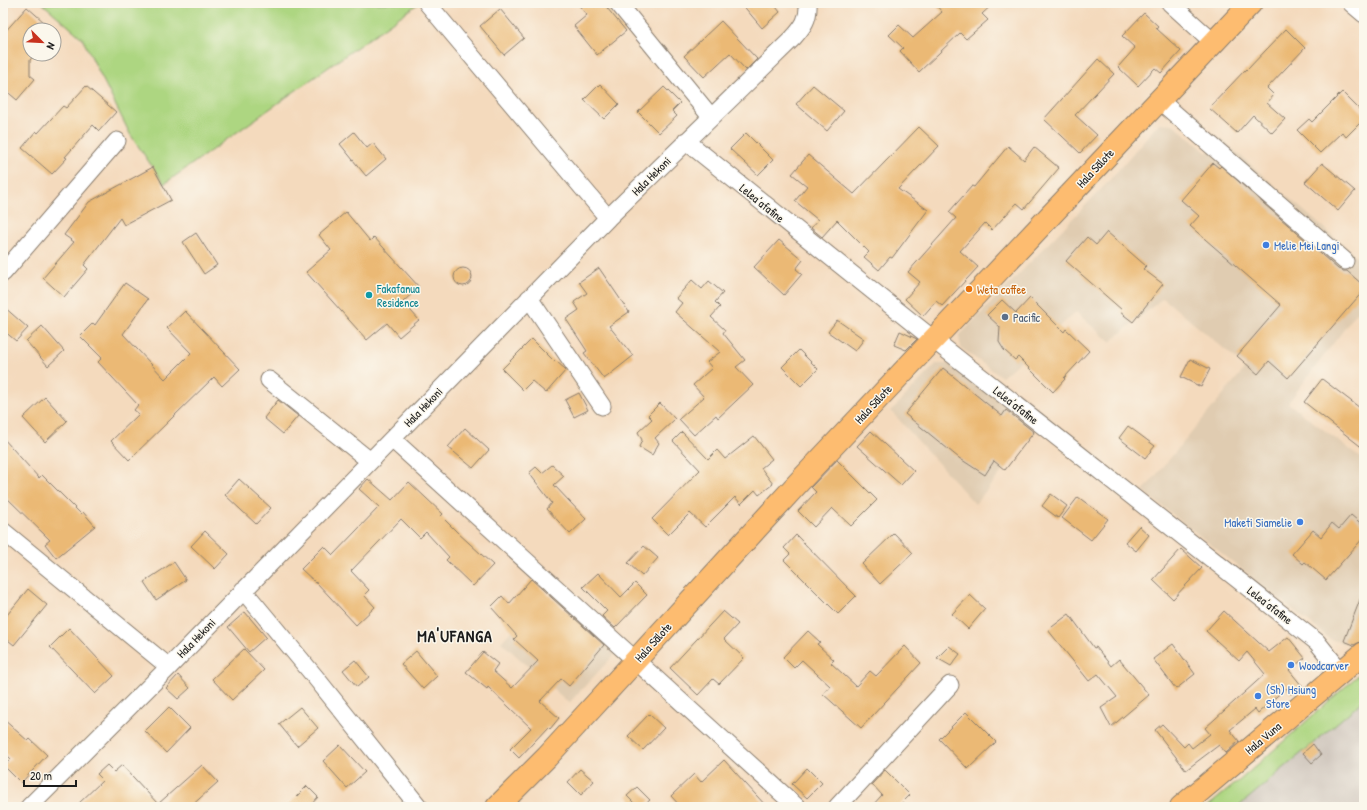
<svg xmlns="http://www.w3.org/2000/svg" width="1367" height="810" viewBox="0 0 1367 810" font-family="'Patrick Hand',sans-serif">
  <rect width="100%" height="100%" fill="#fbf7ec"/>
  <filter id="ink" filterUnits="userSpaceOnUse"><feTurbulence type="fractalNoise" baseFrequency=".025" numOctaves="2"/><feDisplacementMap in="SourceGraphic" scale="8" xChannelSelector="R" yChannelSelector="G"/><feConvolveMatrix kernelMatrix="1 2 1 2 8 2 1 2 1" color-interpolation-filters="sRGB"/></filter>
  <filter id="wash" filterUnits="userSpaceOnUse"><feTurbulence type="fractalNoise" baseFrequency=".012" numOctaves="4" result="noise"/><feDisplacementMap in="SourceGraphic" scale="16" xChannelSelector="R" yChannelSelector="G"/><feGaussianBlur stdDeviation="0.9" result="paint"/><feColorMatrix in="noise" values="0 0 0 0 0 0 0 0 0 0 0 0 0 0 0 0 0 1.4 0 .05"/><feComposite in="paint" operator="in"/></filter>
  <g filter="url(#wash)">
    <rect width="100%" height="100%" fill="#f4dabd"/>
    <path fill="#e0ccb1" d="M1159,123L1173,124L1207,153L1220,138L1364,263V303L1288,403L1364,460V631L1348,645L1330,639L1143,491L1246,367L1163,298L1110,342L1076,312L1002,377L961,348L959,336L1107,183Z
      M936,364H954L1036,431L975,504L891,411Z
      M547,593L615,654L569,703L501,642Z"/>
    <path fill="#ccc2b9" d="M1364,700V807H1238L1325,732Z"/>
    <path fill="#add681" stroke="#64794e" d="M42,3H419L164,184L130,134L82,38Z
      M1364,670V700L1238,807H1207L1240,780Z"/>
    <g id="blocks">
      <path fill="#ebb975" d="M577,3H603L626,31L597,55L574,26L587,15Z
        M741,3H773L780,12L762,28Z
        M934,3H994L982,14L988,20L966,39L960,33L919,72L900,51L903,48L889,35L899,25L913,38L942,12Z
        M27,7L53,30H30V54H35L30,60V75L35,79L17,100L3,88V34Z
        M500,9L524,38L504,55L480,26Z
        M1144,13L1158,26L1156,28L1181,51L1161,73L1155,68L1138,86L1118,67L1135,48L1122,36Z
        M721,21L757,59L746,70L730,53L704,77L684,56Z
        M1286,29L1305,48L1267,88L1274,95L1267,103L1285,119L1272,133L1253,115L1237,133L1209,108L1246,69L1247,70Z
        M1098,59L1114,74L1075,115L1097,135L1080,153L1044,119Z
        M600,84L619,104L604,119L584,100Z
        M813,85L844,111L827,131L796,104Z
        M86,86L116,112L99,131L93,125L65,157L67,158L52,174L22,148L36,131L38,133L63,106L66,108Z
        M664,87L680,103L672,111L677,116L659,133L638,112Z
        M1342,92L1364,114V119L1346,137L1342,132L1320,153L1297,130L1309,119L1312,122Z
        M919,127L939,146L898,189L928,210L892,258L890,257L879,270L864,257L869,252L837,220L822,237L811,228L818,220L795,201L807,186L792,174L808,155L854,194Z
        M354,132L367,148L373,143L386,159L366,176L340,144Z
        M746,133L773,160L758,175L730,149Z
        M1008,146L1024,160L1034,147L1059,168L1024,209L1017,203L992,230L985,223L960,251L978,267L942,306L936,301L923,316L905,299L920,282L908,272L956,218L949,212L972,186L974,187Z
        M1213,163L1219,168L1221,166L1338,269L1343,271H1347L1364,286V290L1288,378L1269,361L1258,374L1237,356L1281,305L1190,226L1199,216L1181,200Z
        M1322,163L1355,191L1338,211L1305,182Z
        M153,167L171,200L124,225L120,218L84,265L88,269L64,297L43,278L74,242L64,235L89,202Z
        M346,212L370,241L374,237L419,287L403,302L419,320L399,337L387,323L367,340L306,272L331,250L319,235Z
        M1107,232L1146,266L1143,269L1163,284L1133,322L1120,312L1122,310L1066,261L1087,237L1096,245Z
        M196,233L217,265L204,274L183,242Z
        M779,240L803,260L796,269L802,274L784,295L754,267Z
        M454 277a9 9 0 1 1 18 0a9 9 0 1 1-18 0Z
        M599,268L629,312L609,326L633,356L604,379L584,353L587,351L566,319L579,310L574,302L587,293L579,282Z
        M692,280L702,289L709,281L723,293L715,302L720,307L711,317L725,330L723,333L745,360L736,367L753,385L718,418L716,415L694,435L679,419L704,397L693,385L712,368L707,362L720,352L675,312L682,303L676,298Z
        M125,283L148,299L123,334L165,379L191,353L167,328L185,311L240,369L222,386L214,377L129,460L111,441L139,414L134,410L138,405L98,362L102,358L80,336L93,323L95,325Z
        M1030,298L1064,332L1066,329L1089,351L1064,378L1065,379L1053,392L1018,357L1015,360L1004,350L999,342L1000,327L987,315L1002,300L1016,313Z
        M3,306L28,328L16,341L3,330Z
        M837,320L864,339L855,351L828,332Z
        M42,326L64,351L48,366L26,341Z
        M900,331L917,339L906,350L894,345Z
        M532,339L555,362L556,361L566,370L546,393L532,381L523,390L502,369Z
        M799,350L818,369L801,386L782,367Z
        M1190,359L1210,369L1201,387L1181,377Z
        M943,368L1002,416L1006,410L1034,432L1005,470L994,461L985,475L959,458L905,414Z
        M1322,379L1364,411V449L1304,402Z
        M579,393L588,410L574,417L565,400Z
        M45,397L67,421L45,442L23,418Z
        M278,400L298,416L283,434L264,418Z
        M660,403L675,419L655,438L659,443L652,455L639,447L642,440L638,432L652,419L648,415Z
        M1128,426L1155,446L1145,458L1119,438Z
        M465,428L489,450L473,468L448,447Z
        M871,431L914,471L901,485L857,446Z
        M682,432L708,459L717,450L725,459L754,436L772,459L761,468L773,484L759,495L755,490L741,504L735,497L705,527L690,513L668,535L652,519L700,470L673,441Z
        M3,438L39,478L42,475L81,514L83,512L95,526L56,558L45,544L50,540L3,494Z
        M837,460L877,500L851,526L832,508L814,527L798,511L816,492L811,487Z
        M552,465L564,476L554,485L586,519L570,534L547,509L552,503L529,473L536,467L542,473Z
        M239,479L271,508L256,524L225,495Z
        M368,479L392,500L409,482L443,514L441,516L457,532L493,565L473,586L446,560L449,557L426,532L420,538L401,519L351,571L369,590L364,595L375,607L356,625L317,583H316L301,569L324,546L333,555L379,507L359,489Z
        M1051,494L1067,506L1058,518L1042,506Z
        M1078,497L1108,519L1091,540L1062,518Z
        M1351,515L1364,526V537L1326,580L1305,562L1303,564L1292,554L1313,530L1321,537L1332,523L1339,529Z
        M1139,526L1149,535L1136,551L1125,542Z
        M205,531L229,554L215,569L191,546Z
        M894,533L913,553L880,584L862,564Z
        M796,535L856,596L838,614L784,560L790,554L784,548Z
        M644,546L658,558L642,576L628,563Z
        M1181,549L1202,568L1173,599L1153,580Z
        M174,562L186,580L156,600L144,582Z
        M598,573L621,597L635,583L647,595L615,628L602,616L607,611L583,587Z
        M531,579L604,645L569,686L561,679L540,701L559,718L550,729L548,727L519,758L510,749L531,728L488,687L487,689L466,672L483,652L498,664L493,671L512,688L538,661L514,639L517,636L491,607L502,596L509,604Z
        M28,589L47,605L14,645L3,636V620Z
        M1363,592L1364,635L1362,641L1354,645L1344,641Z
        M970,595L985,609L968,629L952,614Z
        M723,611L738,624L724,639L744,658L719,684L713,679L698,695L670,668Z
        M1224,611L1269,652L1288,637L1305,658L1289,670L1302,686L1291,694L1286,688L1258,713L1255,709L1230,730L1239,741L1226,753L1219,745L1186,770L1155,730L1162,724L1184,747L1188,743L1192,748L1210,734L1205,728L1265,674L1247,652L1239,661L1206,631Z
        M245,612L266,637L249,652L228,627Z
        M1069,614L1094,648L1096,647L1111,666L1119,659L1149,695L1111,727L1101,708L1117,697L1098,674L1089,681L1048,630Z
        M69,628L114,676L95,694L50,647Z
        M808,631L820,642L817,644L834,660L831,663L856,686L870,671L876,676L905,646L921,663L861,728L823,694L830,686L802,660L794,668L783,657Z
        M1173,644L1195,674L1176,689L1153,659Z
        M949,646L960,654L951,666L937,658Z
        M244,649L264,670L232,700L212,679Z
        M416,651L437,676L423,689L401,664Z
        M355,660L369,677L357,687L343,670Z
        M178,675L190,688L178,699L166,688Z
        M169,707L190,728L166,753L145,731Z
        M300,707L318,728L297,746L279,724Z
        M966,712L996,742L968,769L939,739Z
        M649,714L664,728L643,750L628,736Z
        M3,719L28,741L30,739L47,755L21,783L4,766L11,759L3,751Z
        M1313,744L1321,755L1312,763L1303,753Z
        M340,745L365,772L347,788L323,761Z
        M724,760L767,807H681L671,796L694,774L701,782Z
        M107,765L114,772L122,765L158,804L202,765L218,782L190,807H75L103,780L97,774Z
        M807,768L822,783L807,798L792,784Z
        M580,769L594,781L581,795L568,782Z
        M885,770L910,795L898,807H871L882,795L872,784Z
        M307,786L318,797L309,807H286Z
        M637,787L650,800L642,807H638L627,796Z"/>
    </g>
  </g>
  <g filter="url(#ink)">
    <use href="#blocks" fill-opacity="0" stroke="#887b6c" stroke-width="1"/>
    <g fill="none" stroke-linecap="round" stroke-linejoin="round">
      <defs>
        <path id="minor" d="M427,3L608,218
          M618,3L711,117
          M1170,3L1213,42
          M1351,3L1364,14
          M1159,100L1345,261
          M686,141L934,340L1317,642L1341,672
          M3,273L117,141
          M529,298L602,406
          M269,380L370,461
          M392,439L797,807
          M3,531L169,667
          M243,590L316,678L419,807
          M29,807L169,667L608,218L793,38C803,27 809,19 808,3
          M837,807L950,685"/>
        <path id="major" d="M497,807L547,757L799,482L1251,3
          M1181,807L1364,653"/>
      </defs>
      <use href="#minor" stroke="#887b6c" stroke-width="19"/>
      <use href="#major" stroke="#887b6c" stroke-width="24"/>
      <use href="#minor" stroke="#fff" stroke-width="17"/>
      <use href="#major" stroke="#fdbc6f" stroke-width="22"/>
    </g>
  </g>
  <g fill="#3f7fe0" stroke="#fbf7ec" stroke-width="1.5">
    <circle cx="1266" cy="245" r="4"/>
    <circle cx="1300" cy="522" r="4"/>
    <circle cx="1291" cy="665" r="4"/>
    <circle cx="1258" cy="696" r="4"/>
  </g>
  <circle fill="#e8710a" stroke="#fbf7ec" stroke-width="1.5" cx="969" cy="289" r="4"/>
  <circle fill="#0f9aa8" stroke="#fbf7ec" stroke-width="1.5" cx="369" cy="295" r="4"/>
  <circle fill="#5c6f8a" stroke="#fbf7ec" stroke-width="1.5" cx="1005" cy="317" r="4"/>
  <g text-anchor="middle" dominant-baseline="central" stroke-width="3" stroke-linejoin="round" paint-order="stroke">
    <g font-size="12" fill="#1c1c1c" stroke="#fbf7ec">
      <text transform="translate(1095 168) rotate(-47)">Hala Sālote</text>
      <text transform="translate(651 176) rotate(-45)">Hala Hekoni</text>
      <text transform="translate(762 203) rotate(39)">Lelea’afafine</text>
      <text transform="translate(873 404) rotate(-47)">Hala Sālote</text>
      <text transform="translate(1016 405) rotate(38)">Lelea’afafine</text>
      <text transform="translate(423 407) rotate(-46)">Hala Hekoni</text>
      <text transform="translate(1270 605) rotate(38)">Lelea’afafine</text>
      <text transform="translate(196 638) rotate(-46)">Hala Hekoni</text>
      <text transform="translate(653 642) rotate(-48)">Hala Sālote</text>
      <text transform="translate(1263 738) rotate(-40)">Hala Vuna</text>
    </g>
    <g font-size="12" fill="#366cbe" stroke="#fbf7ec" text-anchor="start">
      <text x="1274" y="245">Melie Mei Langi</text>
      <text x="1292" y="522" text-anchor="end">Maketi Siamelie</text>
      <text x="1299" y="665">Woodcarver</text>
      <text x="1266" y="689">(Sh) Hsiung<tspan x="1266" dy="14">Store</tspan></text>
    </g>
    <g font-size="12" fill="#0d838f" stroke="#fbf7ec" text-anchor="start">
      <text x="377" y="288">Fakafanua<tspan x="377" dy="14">Residence</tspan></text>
    </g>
    <g font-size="12" fill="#c56008" stroke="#fbf7ec" text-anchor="start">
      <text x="977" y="289">Weta coffee</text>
    </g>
    <g font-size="12" fill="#4e5e75" stroke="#fbf7ec" text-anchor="start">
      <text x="1013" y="317">Pacific</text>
    </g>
    <g font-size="16" font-weight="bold" letter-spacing="1" fill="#1c1c1c" stroke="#fbf7ec">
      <text x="455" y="636">MA'UFANGA</text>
    </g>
  </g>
  <rect width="1367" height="810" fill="none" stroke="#fbf7ec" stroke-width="16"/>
  <g transform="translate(42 42) rotate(114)"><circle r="19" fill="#fbf7ec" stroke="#a29f99"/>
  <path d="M0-3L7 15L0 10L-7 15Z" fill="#c8321e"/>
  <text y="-6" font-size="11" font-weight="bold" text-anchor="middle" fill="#1c1c1c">N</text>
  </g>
  <path d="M24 780v6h52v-6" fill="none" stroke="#1c1c1c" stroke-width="2"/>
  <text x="30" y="780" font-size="12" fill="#1c1c1c" stroke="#fbf7ec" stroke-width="3" paint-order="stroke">20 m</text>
</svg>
